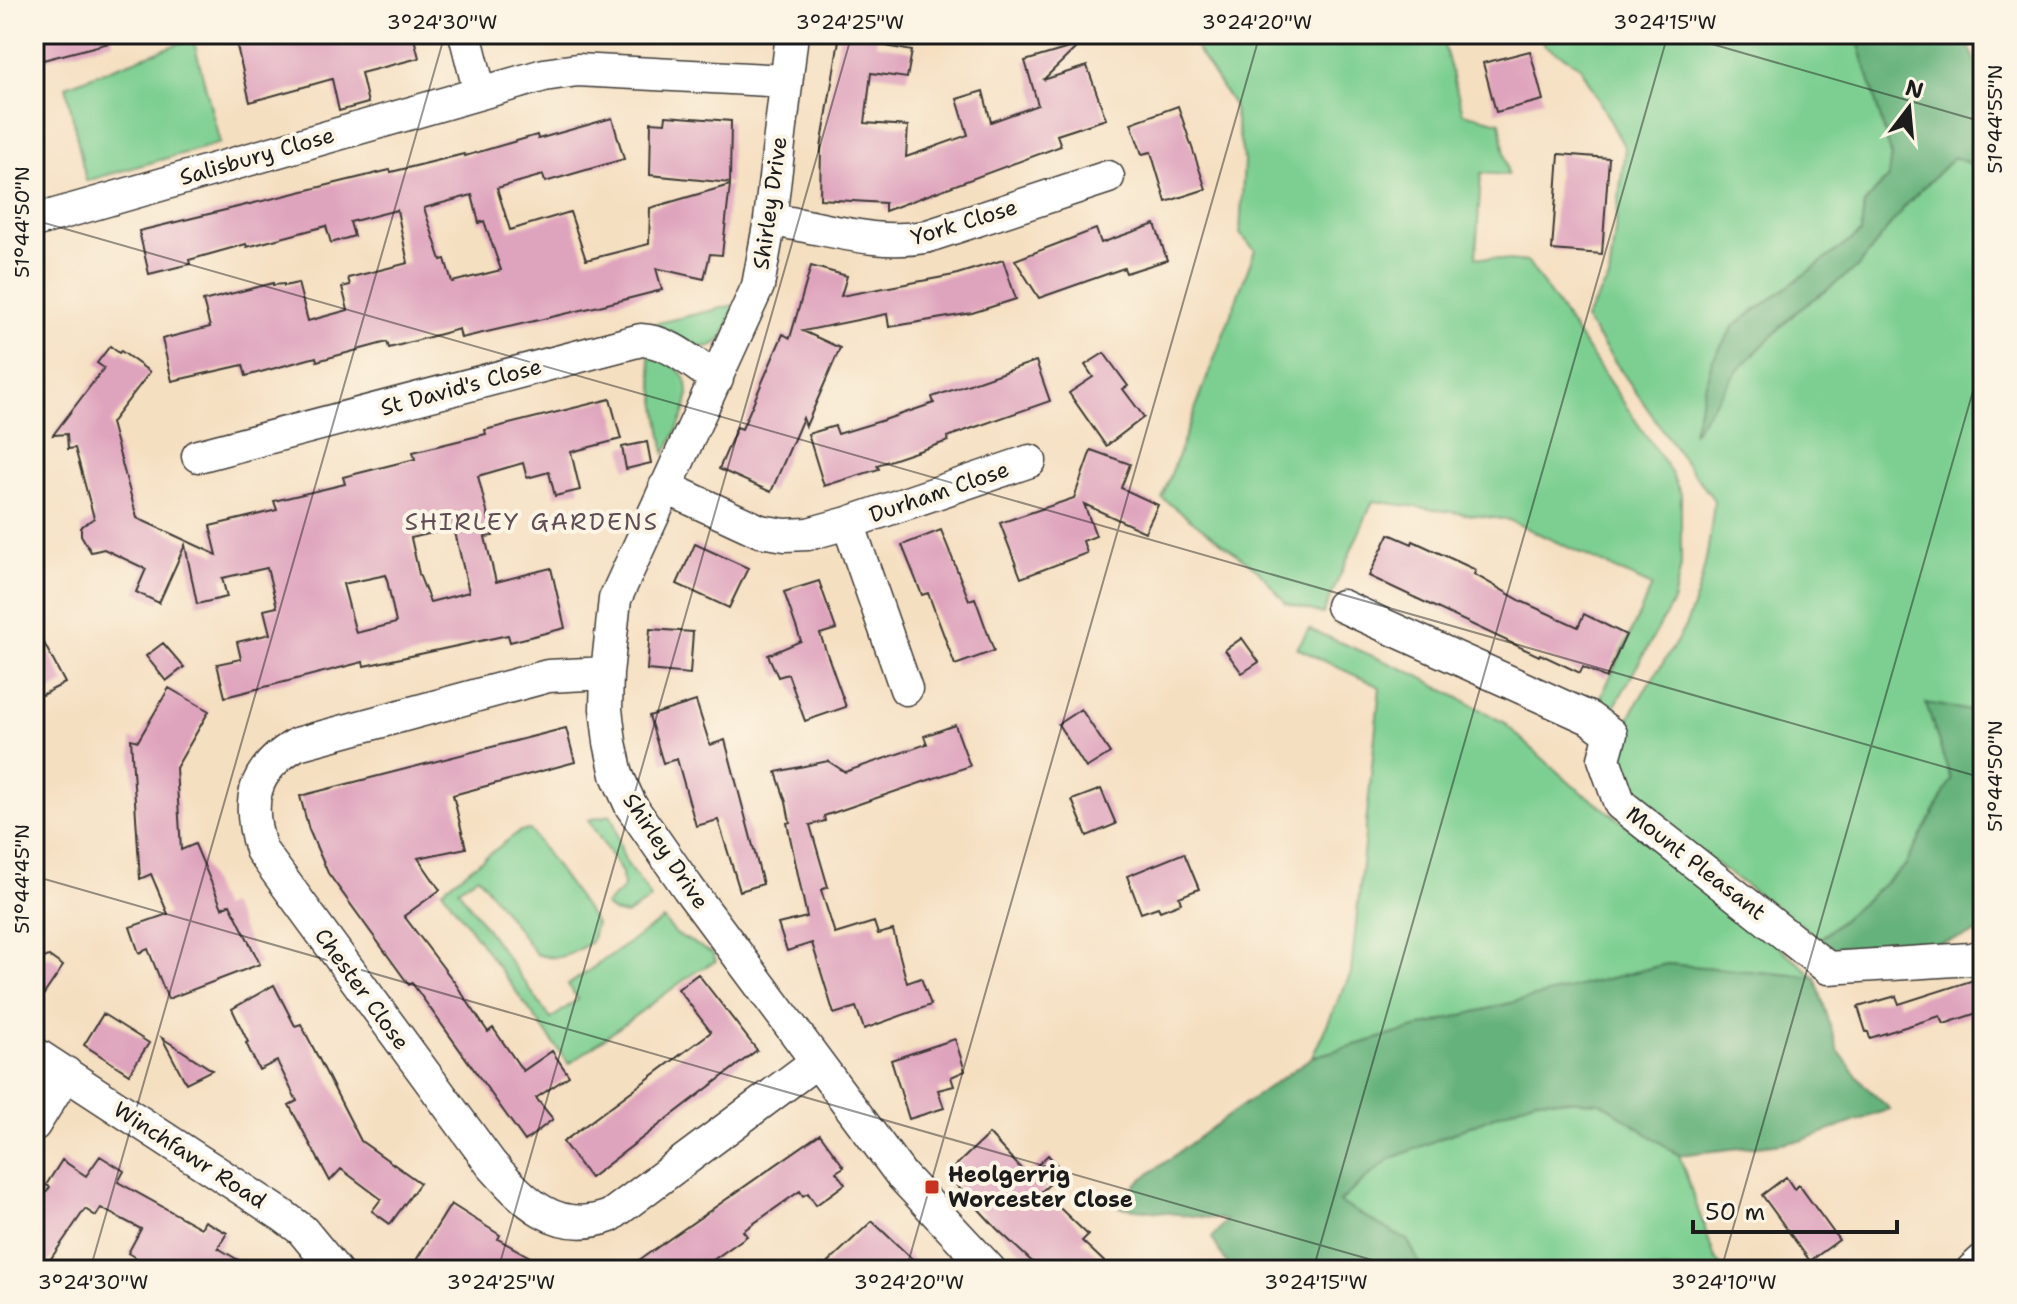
<svg xmlns="http://www.w3.org/2000/svg" width="2017" height="1304" viewBox="0 0 2017 1304" font-family="'Shantell Sans',sans-serif">
  <rect width="100%" height="100%" fill="#fcf5e5"/>
  <filter id="ink" filterUnits="userSpaceOnUse"><feTurbulence type="fractalNoise" baseFrequency=".0125" numOctaves="2"/><feDisplacementMap in="SourceGraphic" scale="16" xChannelSelector="R" yChannelSelector="G"/><feConvolveMatrix kernelMatrix="1 2 1 2 8 2 1 2 1" color-interpolation-filters="sRGB"/></filter>
  <filter id="wash" filterUnits="userSpaceOnUse"><feTurbulence type="fractalNoise" baseFrequency=".006" numOctaves="4" result="noise"/><feDisplacementMap in="SourceGraphic" scale="32" xChannelSelector="R" yChannelSelector="G"/><feGaussianBlur stdDeviation="1.8" result="paint"/><feColorMatrix in="noise" values="0 0 0 0 0 0 0 0 0 0 0 0 0 0 0 0 0 1.4 0 .05"/><feComposite in="paint" operator="in"/></filter>
  <g filter="url(#wash)">
    <rect width="100%" height="100%" fill="#f5dfc1"/>
    <path fill="#7dcf91" stroke="#4c7656" stroke-width="2" d="M1187,34H1441L1463,113L1500,122L1508,175L1481,173L1476,257L1528,262L1670,471L1681,494V566L1673,602L1612,711L1597,706L1652,586L1509,520L1373,501L1323,614L1286,603L1258,570L1162,498L1255,250L1240,234L1244,161L1233,105Z
      M1544,34H1856L1891,154L1888,177L1864,204L1861,233L1733,327L1693,431L1738,370L1795,313L1859,266L1905,206L1955,156L1983,170V713L1927,704L1952,779L1905,866L1820,939C1780,910 1741,882 1701,853C1684,840 1662,828 1647,813C1581,742 1656,688 1686,624C1704,585 1710,542 1714,500L1684,461L1585,319L1609,279L1625,148L1580,66L1544,45Z
      M193,38L220,143L86,181L66,86Z
      M735,305C731,315 727,332 720,340C704,359 660,334 641,327Z
      M648,352C657,357 668,361 676,368C704,390 676,430 665,454Z
      M1309,629L1417,675L1503,722L1572,785L1689,871L1815,977L1667,964L1463,1015L1312,1057L1351,973L1380,687L1297,648Z
      M611,815C618,829 618,846 625,860C632,874 645,884 651,899L626,915L613,912L605,905L623,889L622,873L588,820Z
      M530,830L596,923L591,942C571,955 558,962 536,954L478,876L458,889L551,1019L578,999L568,985L663,919L676,934L712,953L716,961L695,972L569,1064L442,890L520,831Z
      M1535,1099L1600,1102L1679,1155L1715,1258L1725,1270H1423L1408,1241L1338,1203L1388,1160Z"/>
    <path fill="#66b27b" stroke="#41674c" stroke-width="2" d="M1856,34H1965L1983,83V170L1954,157L1905,206L1859,266L1795,313L1738,370L1692,434L1712,361L1733,327L1861,233L1864,204L1888,177L1891,154Z
      M1926,703L1983,713V931C1935,948 1887,952 1837,953L1820,939L1905,866L1951,780Z
      M1667,964L1815,977L1838,1050L1863,1084L1890,1109L1800,1141L1679,1155L1600,1102L1535,1099L1388,1160L1339,1202L1408,1241L1423,1270H1231L1212,1238L1226,1220L1119,1207L1137,1183L1229,1115L1312,1057L1463,1015Z"/>
    <g id="blocks">
      <path fill="#dfa4bd" fill-rule="evenodd" d="M36,34H112L113,42L43,60Z
        M287,34H413L419,58L361,73L368,103L339,111L332,79L250,102L237,46Z
        M840,34H877L876,44L912,51L907,78L871,73L865,123L908,126L906,157L968,135L957,99L983,91L991,122L1038,105L1025,61L1079,45L1043,80L1087,66L1106,119L1057,135L1061,146L885,211V203L820,199L821,148Z
        M1530,51L1543,100L1496,112L1483,63Z
        M1178,106L1206,189L1166,202L1151,152L1142,154L1131,123Z
        M666,116L731,121L730,183L650,175L651,122L665,123Z
        M612,118L624,159L545,182L543,175L497,188L510,230L570,212L586,260L649,244L650,208L730,185L722,255L710,254L704,279L656,268L662,290L603,305L461,338L459,329L389,348L387,342L317,361L316,357L246,376L243,365L172,381L162,339L210,327L203,301L273,283V285L284,284V286L298,283L308,321L348,310L342,287L350,285L348,278L408,263L397,210L350,222L354,236L331,243L326,226L247,247L246,244L189,260L190,264L149,274L139,231L390,170L391,172L464,154L465,156L537,135L538,139ZM472,195L479,223L484,221L501,270L452,282L445,259L441,260L424,208Z
        M1559,154L1609,158L1602,254L1552,250Z
        M1155,224L1167,260L1126,273L1124,268L1039,298L1015,260L1096,229L1101,243Z
        M1003,260L1016,299L972,313L889,327L887,314L803,331L840,348L806,426L803,418L771,492L719,469L737,427L742,429L783,334L790,338L811,266L847,276L841,296L954,275Z
        M110,346L119,353L121,351L150,372L111,423L137,518L217,555L210,526L277,510L274,501L345,484L343,477L415,459L413,452L486,434L485,430L610,399L621,439L571,452L580,490L555,496L549,472L527,478L523,463L478,476L493,536L485,537L496,582L551,568L565,628L510,642L508,635L364,666L363,662L225,697L217,664L241,659L237,642L270,634L264,610L277,607L267,568L222,578L227,597L197,604L185,545L159,603L136,592L146,569L104,549L91,552L81,535V527L94,518L75,448L68,449L67,434L53,435L104,368L97,363ZM454,528L469,592L430,602L419,574L411,538ZM386,575L396,623L356,633L343,584Z
        M1104,353L1128,386L1123,389L1144,417L1106,446L1069,393L1093,377L1085,365Z
        M1036,361L1050,401L947,437L948,441L877,465L879,469L824,486L808,434L835,426L838,434L884,420L934,403L932,397Z
        M647,442L651,463L626,469L622,447Z
        M1091,450L1130,464L1121,488L1158,505L1145,532L1084,504L1096,536L1083,541L1087,553L1021,578L1000,523L1074,498Z
        M941,530L969,600L975,598L994,651L955,665L928,593L922,595L902,545Z
        M1389,534L1412,544L1413,541L1476,570L1474,574L1523,602L1578,627L1584,614L1626,635L1606,678L1583,667L1580,673L1540,654L1539,656L1369,576Z
        M695,544L748,568L729,608L677,584Z
        M819,581L836,629L820,634L846,707L805,721L788,674L778,677L768,655L801,641L784,592Z
        M34,624L65,683L34,699Z
        M650,629L693,632L690,674L647,670Z
        M1242,638L1259,662L1242,673L1225,650Z
        M163,643L184,667L166,681L146,656Z
        M169,688L209,711L176,768L181,850L195,844L222,908L230,904L260,964L168,999L148,949L139,953L130,927L168,914L151,874L140,879L131,739L138,741Z
        M696,701L710,745L725,740L763,884L740,891L718,820L696,826L677,759L663,763L649,716Z
        M1081,709L1110,753L1086,768L1058,724Z
        M955,725L970,766L824,816L825,821L810,825L828,887L821,890L835,934L874,922L878,934L893,930L907,983L921,978L931,1005L864,1029L856,1007L834,1014L812,943L787,951L778,924L807,917L787,823L790,822L786,802L776,772L828,761L845,772L927,744L924,736Z
        M566,728L575,762L453,795L466,848L418,858L440,890L404,916L455,983L488,1032L493,1028L523,1071L552,1051L569,1076L536,1098L553,1119L525,1141L412,983L409,985L328,873L309,830L300,796Z
        M1101,789L1116,824L1087,836L1072,800Z
        M1184,853L1199,889L1179,897L1181,903L1160,911L1158,907L1141,913L1127,876Z
        M49,956L63,966L34,1009V962Z
        M698,974L757,1050L590,1178L563,1142L711,1032L678,989Z
        M1983,977V1011L1944,1024L1940,1016L1870,1038L1868,1032H1866L1858,1007L1896,996L1899,1004Z
        M274,985L295,1026L301,1024L361,1141L420,1183L390,1224L372,1211L381,1199L341,1169L330,1181L289,1105L297,1101L277,1061L259,1070L246,1043L248,1042L232,1009Z
        M103,1014L149,1043L129,1074L84,1045Z
        M162,1038L212,1070L186,1083Z
        M955,1039L965,1071L951,1077L954,1086L938,1090L944,1108L909,1119L891,1060Z
        M820,1134L844,1167L836,1172L845,1184L816,1205L808,1193L803,1196L800,1191L743,1231L747,1236L699,1270H625Z
        M989,1134L1027,1175L1048,1155L1063,1172L1042,1191L1088,1235L1082,1241L1113,1270H1041L997,1229L948,1176L950,1174L949,1172Z
        M100,1156L124,1171L118,1182L201,1228L205,1221L227,1233L218,1248L255,1270H158L128,1253L141,1229L101,1208L96,1216L85,1209L43,1270H34V1211L50,1187L46,1185L62,1160L86,1176Z
        M1786,1177L1794,1189L1799,1185L1839,1240L1810,1261L1762,1195Z
        M451,1204L500,1235L498,1239L553,1270H410Z
        M872,1221L924,1270H820Z"/>
    </g>
  </g>
  <g filter="url(#ink)">
    <use href="#blocks" fill-opacity="0" stroke="#3d3935" stroke-width="2"/>
    <g fill="none" stroke-linecap="round" stroke-linejoin="round">
      <defs>
        <path id="minor" d="M465,34L480,93
          M792,34L770,220L758,286L615,599L607,673L606,709L610,742L617,775L631,806L688,888L902,1176L990,1270
          M770,220C821,226 872,246 925,237L1108,177
          M34,221L544,75L577,70L786,81
          M198,456L641,340C670,341 693,364 717,379
          M665,487L760,531L785,535L808,534L848,523L1030,461
          M848,523L906,689
          M1342,606L1589,718L1611,734L1604,759L1620,804L1828,968L1971,959L1983,955
          M607,673L548,676L297,744C252,770 246,802 261,850L491,1164C524,1201 556,1236 610,1216L816,1062
          M34,1053L282,1215L302,1230L335,1270
          M34,1125L66,1073
          M1972,1270L1983,1260"/>
      </defs>
      <use href="#minor" stroke="#3d3935" stroke-width="35"/>
      <use href="#minor" stroke="#fff" stroke-width="32"/>
    </g>
  </g>
  <path fill="none" stroke="#1c1c1c" stroke-width="2" stroke-opacity="0.45" d="M1677,34L1983,122M34,45L37,34M34,220L1983,778M34,876L1407,1270M90,1270L445,34M498,1270L852,34M906,1270L1260,34M1313,1270L1668,34M1721,1270L1983,356"/>
  <rect fill="#c8321e" stroke="#fcf5e5" stroke-width="3" x="924" y="1179" width="16" height="16" rx="4"/>
  <g text-anchor="middle" dominant-baseline="central" stroke-width="8" stroke-linejoin="round" paint-order="stroke">
    <g font-size="22" fill="#1c1c1c" stroke="#fcf5e5">
      <text transform="translate(257 156) rotate(-16)">Salisbury Close</text>
      <text transform="translate(770 203) rotate(-82)">Shirley Drive</text>
      <text transform="translate(964 222) rotate(-17)">York Close</text>
      <text transform="translate(461 387) rotate(-15)">St David's Close</text>
      <text transform="translate(939 492) rotate(-19)">Durham Close</text>
      <text transform="translate(666 851) rotate(56)">Shirley Drive</text>
      <text transform="translate(1696 863) rotate(38)">Mount Pleasant</text>
      <text transform="translate(362 989) rotate(54)">Chester Close</text>
      <text transform="translate(190 1155) rotate(33)">Winchfawr Road</text>
    </g>
    <g font-size="22" font-weight="bold" fill="#1c1c1c" stroke="#fcf5e5" text-anchor="start">
      <text x="948" y="1174">Heolgerrig<tspan x="948" dy="25">Worcester Close</tspan></text>
    </g>
    <g font-size="24" letter-spacing="2" fill="#604c54" stroke="#fcf5e5">
      <text x="532" y="522">SHIRLEY GARDENS</text>
    </g>
  </g>
  <rect width="2017" height="1304" fill="none" stroke="#fcf5e5" stroke-width="88"/>
  <g transform="translate(1909 108) rotate(16)" stroke="#fcf5e5" stroke-width="6" paint-order="stroke">
  <path d="M0-6L14 30L0 20L-14 30Z" fill="#1c1c1c"/>
  <text y="-12" font-size="22" font-weight="bold" text-anchor="middle" fill="#1c1c1c">N</text>
  </g>
  <path d="M1693 1220v12h204v-12" fill="none" stroke="#1c1c1c" stroke-width="4"/>
  <text x="1705" y="1220" font-size="24" fill="#1c1c1c" stroke="#fcf5e5" stroke-width="6" paint-order="stroke">50 m</text>
  <rect x="44" y="44" width="1929" height="1216" fill="none" stroke="#1c1c1c" stroke-width="3"/>
  <g font-size="20" text-anchor="middle" fill="#1c1c1c">
    <text x="442" y="29">3°24'30"W</text>
    <text x="850" y="29">3°24'25"W</text>
    <text x="1257" y="29">3°24'20"W</text>
    <text x="1665" y="29">3°24'15"W</text>
    <text transform="translate(1995 119) rotate(-90)" y="7">51°44'55"N</text>
    <text transform="translate(22 222) rotate(-90)" y="7">51°44'50"N</text>
    <text transform="translate(1995 776) rotate(-90)" y="7">51°44'50"N</text>
    <text transform="translate(22 879) rotate(-90)" y="7">51°44'45"N</text>
    <text x="93" y="1289">3°24'30"W</text>
    <text x="501" y="1289">3°24'25"W</text>
    <text x="909" y="1289">3°24'20"W</text>
    <text x="1316" y="1289">3°24'15"W</text>
    <text x="1724" y="1289">3°24'10"W</text>
  </g>
</svg>
